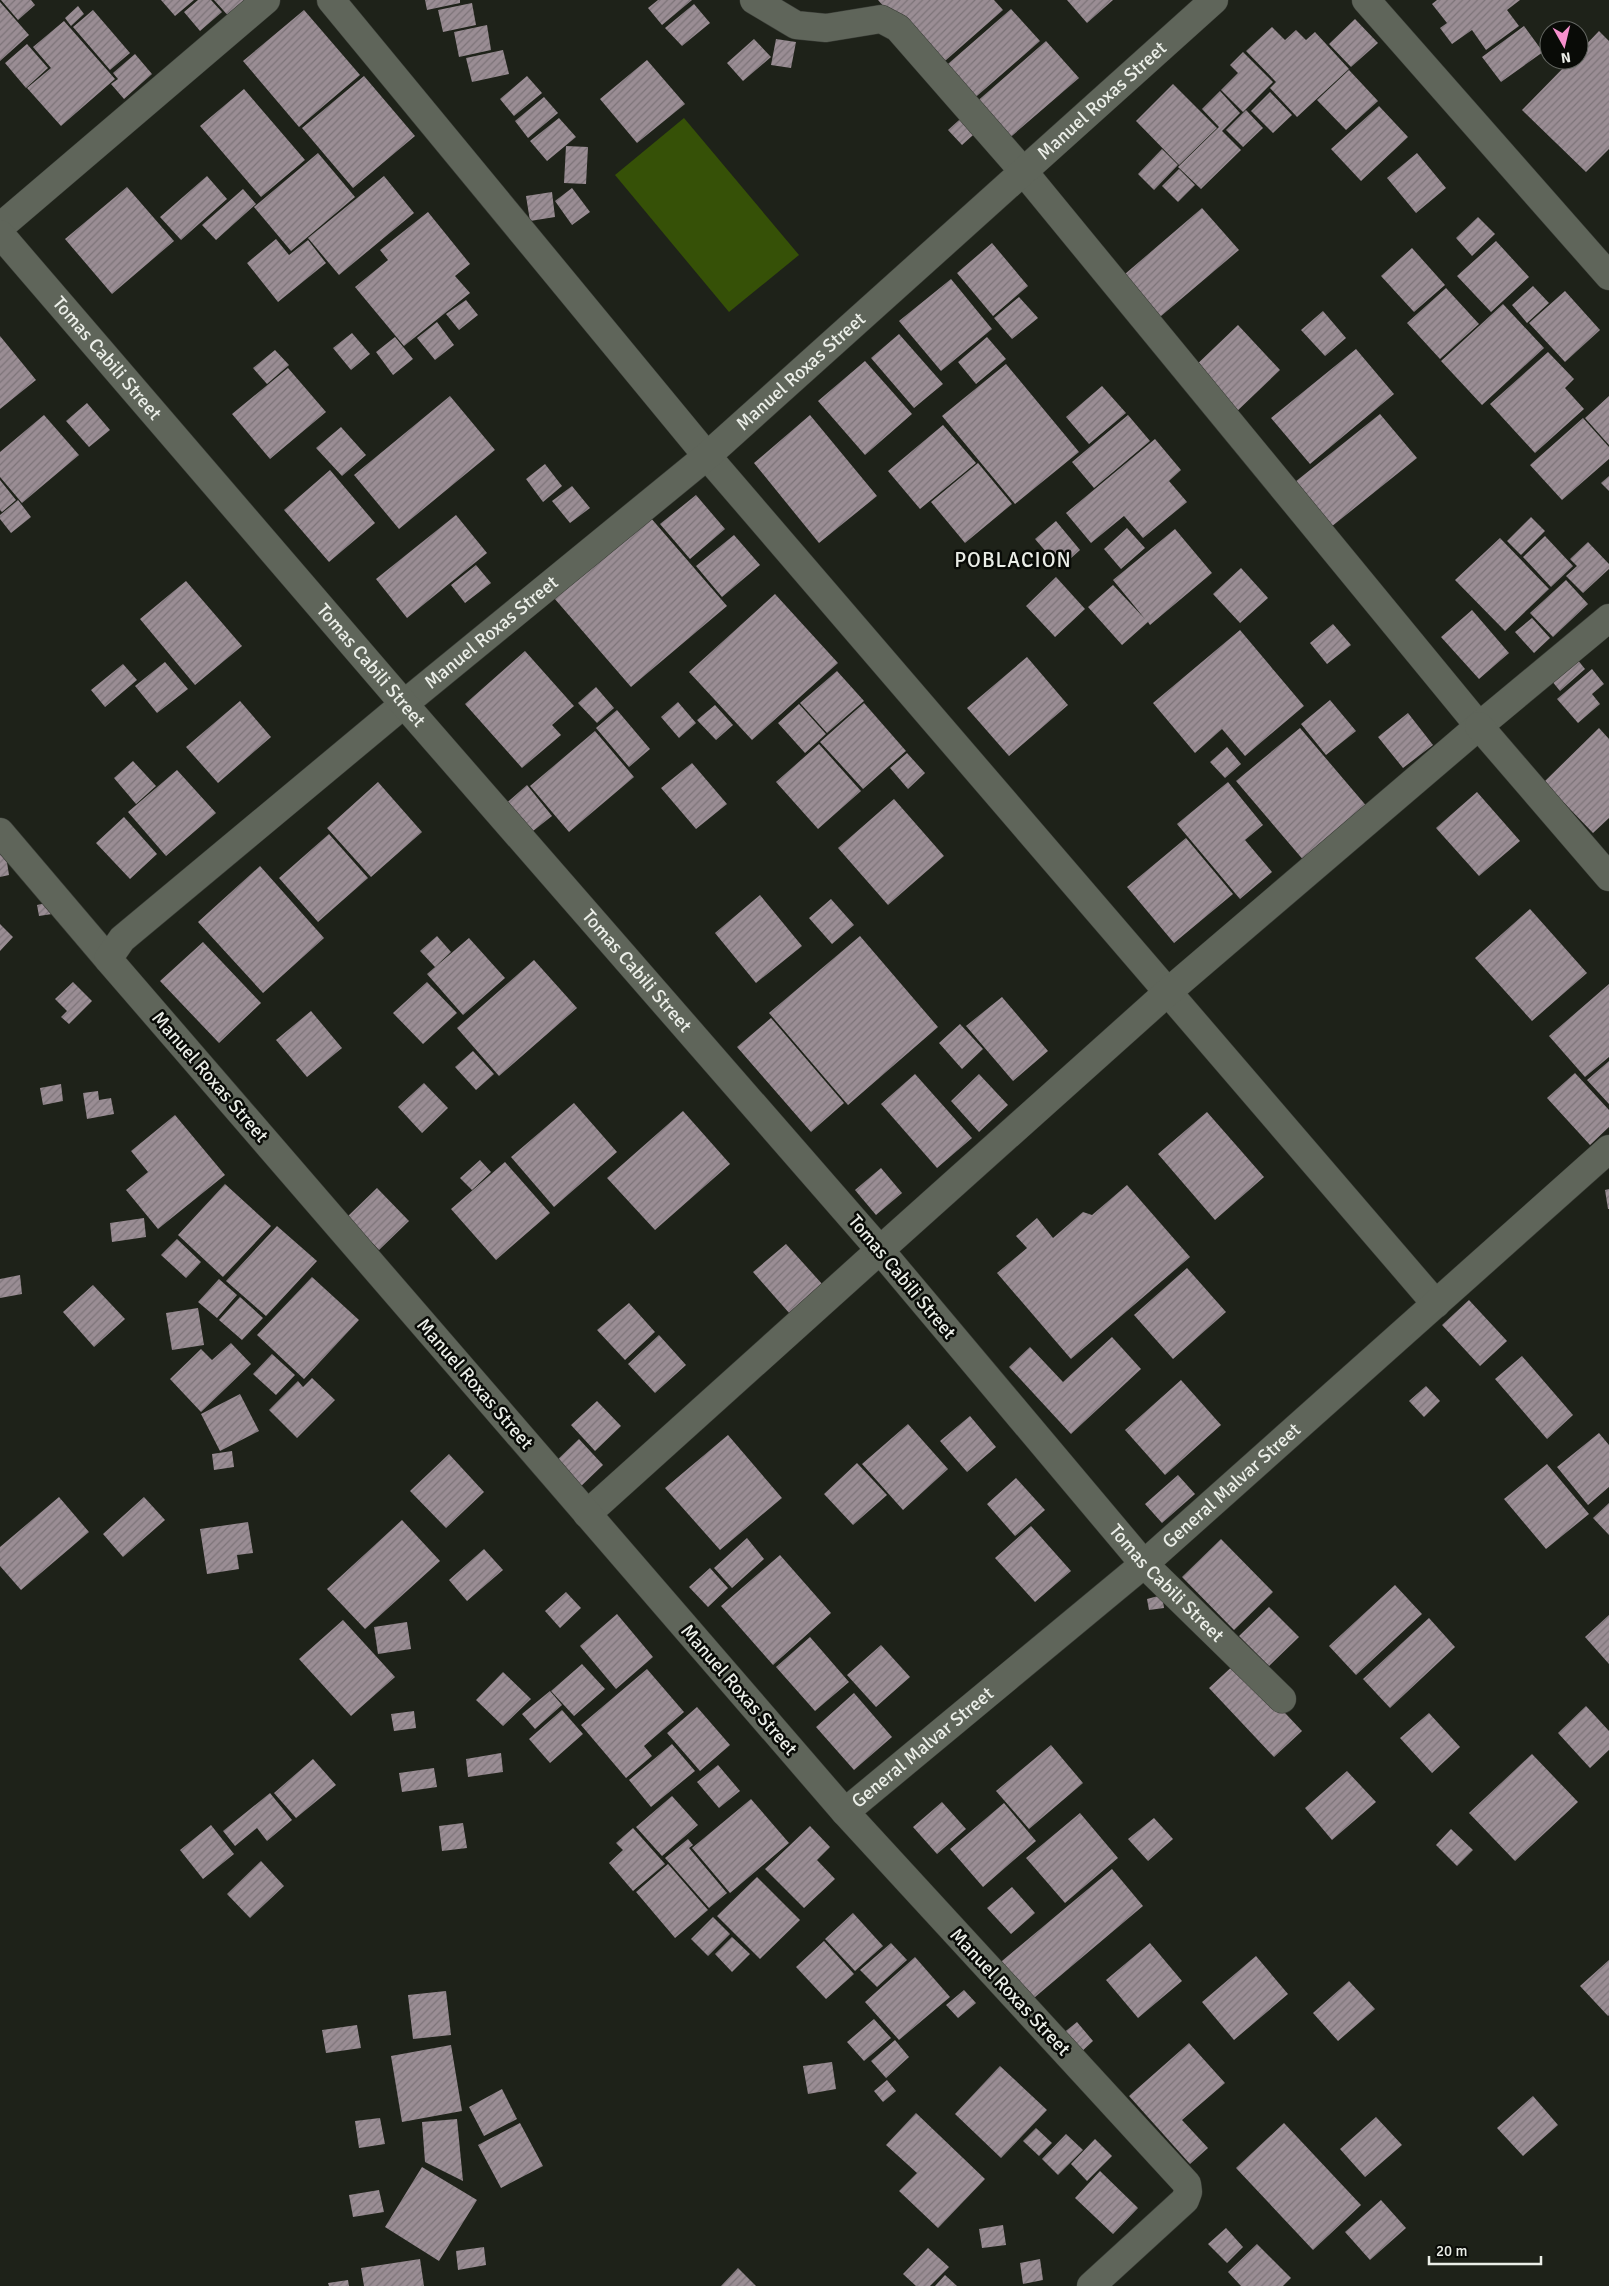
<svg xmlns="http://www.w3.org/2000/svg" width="1609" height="2286" viewBox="0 0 1609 2286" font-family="Signika,sans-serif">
  <defs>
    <pattern id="building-hatch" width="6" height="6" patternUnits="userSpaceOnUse" patternTransform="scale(1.25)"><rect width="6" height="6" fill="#9a8d94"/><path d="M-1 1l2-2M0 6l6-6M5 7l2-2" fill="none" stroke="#7d7479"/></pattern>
  </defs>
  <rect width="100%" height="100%" fill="#1e2219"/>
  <path fill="#365107" d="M684,118L799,255L729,312L615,175Z"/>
  <path fill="url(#building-hatch)" d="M1,0H31L35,5L18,20Z
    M161,0H194L175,16Z
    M198,0H211L222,12L200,31L184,12Z
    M214,0H255L232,20Z
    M425,0H460V3L427,10Z
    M658,0H692L662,25L648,8Z
    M878,0H994L1003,10L937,68Z
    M1067,0H1113L1087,23Z
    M1437,0H1520L1507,10L1519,26L1486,50L1472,30L1452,44L1440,28L1447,23L1432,4Z
    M0,2L29,35L0,61Z
    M472,3L476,25L443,32L438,10Z
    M694,4L710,23L682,46L665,28Z
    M78,6L84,14L71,26L65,18Z
    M1011,9L1040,41L970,102L941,70Z
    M93,10L130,53L110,70L73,27Z
    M304,10L360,75L299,127L243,61Z
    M1355,19L1378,43L1351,67L1329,44Z
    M64,21L115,79L61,126L27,88L51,68L33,47Z
    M487,25L491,50L459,57L454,32Z
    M1524,26L1543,52L1501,82L1482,57Z
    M1272,27L1285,40L1296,30L1306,40L1315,32L1349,69L1297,117L1270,88L1276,82L1246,51Z
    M1599,31L1609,41V149L1586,172L1522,110L1571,60H1579V52Z
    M754,39L771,57L743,81L727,63Z
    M776,39L796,42L791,68L771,65Z
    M1046,41L1079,78L1006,141L974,104Z
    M27,44L48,68L26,88L5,63Z
    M503,50L509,74L472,82L466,58Z
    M1243,52L1273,82L1243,112L1221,90L1238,73L1230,65Z
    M135,54L152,74L124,99L111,84L118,79L113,73Z
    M647,60L685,104L637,143L600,99Z
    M1349,70L1378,101L1346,130L1317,100Z
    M364,76L415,136L353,188L302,128Z
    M527,76L542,93L514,116L500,99Z
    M1173,84L1217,128L1179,165L1136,121Z
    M244,89L305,160L261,197L200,126Z
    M1220,91L1240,113L1222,131L1241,150L1201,189L1178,167L1219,127L1202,109Z
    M1270,92L1292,115L1273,133L1251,111Z
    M544,97L558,113L528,138L515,121Z
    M1379,106L1408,137L1361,181L1331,149Z
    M1246,110L1263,128L1243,147L1226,130Z
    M968,112L982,127L962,145L948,130Z
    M559,118L576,137L547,161L530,141Z
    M566,146L588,147L586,184L564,183Z
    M1162,149L1178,165L1154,190L1138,174Z
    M318,153L355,197L291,251L254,207Z
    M1417,153L1446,188L1416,213L1387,178Z
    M1179,169L1195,185L1178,202L1162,186Z
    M207,176L227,199L181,240L160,217Z
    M384,176L414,213L339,275L308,238Z
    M127,187L174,241L112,294L65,239Z
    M572,188L590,212L572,225L555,201Z
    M243,189L256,204L216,240L202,225Z
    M552,192L555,217L530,221L526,196Z
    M1202,208L1239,250L1154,322L1118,280Z
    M428,212L470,264L455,276L470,293L404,346L355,287L388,260L380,250Z
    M1478,217L1495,234L1472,256L1456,238Z
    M276,239L289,255L308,240L326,263L278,302L247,263Z
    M1496,241L1529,277L1491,312L1457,276Z
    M992,243L1028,286L993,316L957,273Z
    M1412,248L1445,285L1414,312L1381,276Z
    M951,279L992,329L941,371L899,321Z
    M1533,286L1549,303L1527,323L1512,305Z
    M1446,288L1479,324L1440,359L1407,323Z
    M1565,291L1600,330L1565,362L1529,323Z
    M1019,297L1038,318L1012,339L994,318Z
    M466,300L478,315L459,330L446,314Z
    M1503,304L1544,348L1482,405L1441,361Z
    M1323,311L1346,338L1325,356L1301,330Z
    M437,322L454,345L435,360L417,338Z
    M1238,325L1280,370L1234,414L1191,370Z
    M352,333L370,354L351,370L333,348Z
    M899,334L943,384L914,408L871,358Z
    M0,336L36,380L0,409Z
    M395,337L413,359L393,375L376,352Z
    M987,337L1006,359L976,384L958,362Z
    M1356,349L1394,394L1310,464L1271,418Z
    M275,350L289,365L267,384L253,368Z
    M1548,352L1574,379L1565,388L1584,409L1535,453L1490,404Z
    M865,361L912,414L865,455L818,401Z
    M1006,364L1079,452L1015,504L942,416Z
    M288,368L326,412L270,459L232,414Z
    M1102,386L1126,413L1089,444L1066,417Z
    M450,396L495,450L399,529L354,475Z
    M1609,396V445L1585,418Z
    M87,403L110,430L89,447L66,421Z
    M1380,414L1417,458L1331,527L1295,482Z
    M44,415L79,455L22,503L0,477V452Z
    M810,415L877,496L819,543L754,463Z
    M1128,415L1150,441L1094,488L1072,462Z
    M1583,418L1609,447V459L1562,500L1530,465Z
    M943,425L976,463L920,509L888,471Z
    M341,427L366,455L342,476L316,448Z
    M1155,439L1181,470L1169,481L1187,502L1143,538L1124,516L1091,543L1066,513Z
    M978,463L1012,504L965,543L931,502Z
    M545,464L562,486L543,502L526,479Z
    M330,470L375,523L329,562L284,510Z
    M1609,476V491L1601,483Z
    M0,480L16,500L2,512L0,510Z
    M572,486L590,508L570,523L552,501Z
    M696,495L725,529L690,559L660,524Z
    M18,500L31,517L11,533L0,519V515Z
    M456,515L487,553L407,618L376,579Z
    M650,517L727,606L631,687L554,598Z
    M1531,517L1545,531L1521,555L1507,541Z
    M1056,521L1080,550L1060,568L1035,539Z
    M1127,528L1145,548L1121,569L1104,549Z
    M1175,529L1212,573L1150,625L1148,622L1122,645L1088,607L1113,585L1145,619L1113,580Z
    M734,535L760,565L722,597L696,566Z
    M1545,536L1573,566L1551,587L1523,557Z
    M1500,538L1549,589L1505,631L1455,580Z
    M1588,542L1609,564V569L1583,593L1566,576L1577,566L1570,559Z
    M476,565L491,583L465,603L451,585Z
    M1241,568L1268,598L1240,623L1213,594Z
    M1056,577L1085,609L1055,637L1026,606Z
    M1566,580L1588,604L1553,637L1530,613Z
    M186,581L242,646L195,685L140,619Z
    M775,594L838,663L752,740L689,672Z
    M1472,610L1509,653L1479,679L1441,637Z
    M1532,618L1550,638L1534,653L1515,632Z
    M1333,624L1351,645L1327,664L1310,643Z
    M1240,630L1304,706L1245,756L1222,729L1195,753L1153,703Z
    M525,651L574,706L552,725L561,735L522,768L465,704Z
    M1573,654L1585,669L1560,691L1547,675Z
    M1027,657L1068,705L1009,756L967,708Z
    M165,662L188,689L157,713L135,686Z
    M123,664L137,680L105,707L91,690Z
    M1592,669L1604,684L1592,694L1600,704L1578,723L1557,699Z
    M837,671L864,701L827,733L800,703Z
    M596,687L614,708L597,723L578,703Z
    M1330,700L1356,731L1326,755L1301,724Z
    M240,701L271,737L218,783L186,747Z
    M678,702L696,723L679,738L661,717Z
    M864,703L906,751L863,789L820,742Z
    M799,704L826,734L805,753L778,723Z
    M715,705L733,725L716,740L697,720Z
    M617,710L650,749L629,767L596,728Z
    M1408,713L1433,745L1403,768L1378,737Z
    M1300,728L1369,809L1305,862L1236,781Z
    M1599,728L1609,739V818L1593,833L1544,782Z
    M595,731L634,777L569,832L530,786Z
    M819,744L861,791L818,829L776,782Z
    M1227,747L1241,764L1225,778L1210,762Z
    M907,753L925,773L908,789L890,768Z
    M133,761L156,786L136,804L114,778Z
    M692,763L727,804L696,829L661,788Z
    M177,770L216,813L166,856L128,812Z
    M378,782L422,832L371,877L327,828Z
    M1228,782L1263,825L1245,840L1272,872L1240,899L1177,824Z
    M527,785L552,816L528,835L503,806Z
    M1477,792L1520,841L1479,876L1436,828Z
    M894,799L944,856L888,905L838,848Z
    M124,817L157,854L130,879L96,843Z
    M329,834L368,878L318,922L279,878Z
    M1186,838L1233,894L1174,943L1127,887Z
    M5,850L9,875L0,877V851Z
    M260,866L324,938L263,993L198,922Z
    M760,895L802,946L756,983L715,933Z
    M831,899L854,925L832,944L809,918Z
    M50,902L52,914L39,916L37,905Z
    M1530,909L1587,973L1532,1021L1475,958Z
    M0,924L13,937L0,951Z
    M437,936L451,952L435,967L420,951Z
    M860,936L938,1027L848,1105L769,1013Z
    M469,938L505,978L463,1015L427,974Z
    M203,942L261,1003L219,1043L160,981Z
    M534,960L577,1008L499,1076L457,1028Z
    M73,982L92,1001L69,1024L61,1017L67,1011L55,999Z
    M427,982L457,1013L423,1044L393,1013Z
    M1609,984V1057L1585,1077L1549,1036Z
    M1002,997L1048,1051L1013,1081L966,1026Z
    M311,1011L342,1048L307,1077L276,1040Z
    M771,1018L844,1103L811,1132L737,1047Z
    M960,1024L983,1049L962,1069L939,1043Z
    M473,1051L494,1074L476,1090L455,1067Z
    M1609,1061V1104L1587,1080Z
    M1575,1073L1609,1110V1127L1590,1145L1547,1098Z
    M915,1074L972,1138L937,1168L881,1104Z
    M979,1074L1008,1105L979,1132L951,1101Z
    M424,1083L448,1108L422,1133L398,1107Z
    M61,1084L63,1101L43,1105L40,1088Z
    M98,1091L99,1100L111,1098L114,1114L87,1119L83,1093Z
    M574,1103L617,1152L554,1207L511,1157Z
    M683,1111L730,1164L655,1230L607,1178Z
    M1207,1112L1264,1177L1215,1220L1158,1154Z
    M175,1115L225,1175L158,1229L126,1190L148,1172L131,1151Z
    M480,1160L491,1172L472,1190L460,1178Z
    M505,1162L550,1213L496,1260L451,1209Z
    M881,1168L902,1193L876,1215L855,1190Z
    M225,1184L271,1226L223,1277L178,1235Z
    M1127,1185L1190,1257L1071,1359L997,1273L1027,1248L1016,1236L1037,1218L1053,1238L1083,1212L1092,1215Z
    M377,1188L409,1221L379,1250L347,1217Z
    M1609,1189V1209H1608L1605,1190Z
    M144,1218L146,1237L112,1242L110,1223Z
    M277,1226L317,1261L266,1316L226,1281Z
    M177,1239L201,1262L186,1278L161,1255Z
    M786,1244L823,1285L790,1314L753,1272Z
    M1187,1268L1226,1312L1173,1359L1134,1315Z
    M20,1275L22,1294L0,1298V1279Z
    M312,1277L359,1320L304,1379L257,1335Z
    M219,1279L237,1295L217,1318L198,1302Z
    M93,1285L125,1319L94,1347L63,1312Z
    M240,1297L263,1318L242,1340L219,1320Z
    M1469,1300L1507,1341L1480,1366L1442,1325Z
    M629,1303L655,1332L625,1360L597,1330Z
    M198,1308L204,1345L172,1350L166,1313Z
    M659,1335L686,1365L655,1393L628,1364Z
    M1112,1337L1141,1369L1071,1434L1009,1367L1030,1347L1063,1382Z
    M231,1343L251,1364L201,1412L170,1379L201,1349L212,1360Z
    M272,1354L295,1375L276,1395L253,1374Z
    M1522,1356L1573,1415L1547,1439L1495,1379Z
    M312,1378L335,1400L297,1438L269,1410L298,1381L303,1387Z
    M1181,1380L1221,1425L1165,1475L1125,1430Z
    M1426,1386L1440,1401L1424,1417L1409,1401Z
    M240,1394L259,1431L220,1451L201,1414Z
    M597,1401L621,1426L595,1451L571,1425Z
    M970,1416L996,1447L967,1472L940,1441Z
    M908,1424L948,1469L903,1510L862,1464Z
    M1599,1433L1609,1445V1487L1588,1505L1557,1467Z
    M728,1435L782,1498L720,1550L665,1488Z
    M579,1439L603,1465L577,1490L553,1464Z
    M232,1451L234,1467L214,1470L212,1454Z
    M449,1454L484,1492L446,1528L410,1491Z
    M857,1463L887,1495L853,1525L824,1494Z
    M1547,1464L1589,1514L1546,1549L1504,1499Z
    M1178,1475L1195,1494L1162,1523L1145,1504Z
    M1016,1478L1045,1510L1015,1536L987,1504Z
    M59,1497L89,1532L21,1590L0,1566V1547Z
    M144,1497L165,1520L123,1557L103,1534Z
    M1609,1503V1535L1593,1518Z
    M402,1520L440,1561L365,1629L327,1589Z
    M248,1522L253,1553L237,1555L239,1569L207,1574L200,1529Z
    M1031,1526L1071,1571L1035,1602L995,1558Z
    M747,1538L764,1559L732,1588L714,1568Z
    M1221,1539L1273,1592L1234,1630L1182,1577Z
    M484,1549L503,1570L467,1601L449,1580Z
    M780,1555L831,1613L773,1665L721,1606Z
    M710,1568L728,1588L708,1607L689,1587Z
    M1395,1585L1422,1614L1356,1675L1329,1646Z
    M566,1592L581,1608L560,1628L545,1611Z
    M1162,1595L1164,1608L1149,1610L1147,1599Z
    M1269,1607L1299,1637L1269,1666L1239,1636Z
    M617,1614L653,1657L616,1689L580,1646Z
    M1609,1615V1664L1585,1637Z
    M1429,1618L1455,1647L1390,1708L1363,1679Z
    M343,1620L395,1677L351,1716L299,1659Z
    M407,1622L411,1649L378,1654L374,1627Z
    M810,1637L849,1682L815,1711L776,1667Z
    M881,1645L910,1677L876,1707L847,1675Z
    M1237,1662L1302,1731L1274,1757L1209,1688Z
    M582,1664L605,1689L574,1716L551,1691Z
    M647,1669L684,1712L644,1746L652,1756L626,1778L581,1725Z
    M503,1672L531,1699L503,1726L476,1700Z
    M550,1691L562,1705L535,1729L522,1714Z
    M854,1693L892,1737L854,1770L816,1727Z
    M1586,1706L1609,1731V1750L1590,1768L1558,1733Z
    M697,1707L730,1745L700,1771L667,1733Z
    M562,1710L583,1734L550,1763L529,1739Z
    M414,1711L416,1728L394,1731L391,1714Z
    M1429,1713L1460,1747L1432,1773L1400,1738Z
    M672,1744L695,1771L651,1807L629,1780Z
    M1051,1745L1083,1783L1029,1829L996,1791Z
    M501,1753L503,1772L468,1777L466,1759Z
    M1532,1754L1578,1802L1515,1861L1469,1813Z
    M313,1759L336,1785L296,1818L274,1793Z
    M718,1765L740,1791L719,1808L697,1782Z
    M434,1768L437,1787L402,1792L399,1773Z
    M1347,1771L1376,1802L1332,1840L1305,1808Z
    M270,1793L292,1820L267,1841L257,1828L235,1846L223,1831Z
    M672,1796L698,1825L662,1856L636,1827Z
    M751,1799L789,1843L730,1893L692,1848Z
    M942,1802L966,1829L937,1854L913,1827Z
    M1004,1803L1036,1841L983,1887L950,1849Z
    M1080,1813L1118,1858L1065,1903L1026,1858Z
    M1154,1818L1173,1839L1148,1861L1128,1839Z
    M463,1823L467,1848L442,1851L439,1826Z
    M211,1825L234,1854L203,1879L180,1850Z
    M810,1826L830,1847L817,1860L835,1879L804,1908L765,1869Z
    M633,1828L665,1864L633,1891L609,1863L623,1850L616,1843Z
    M1451,1829L1473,1850L1457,1866L1436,1845Z
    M688,1839L693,1845L689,1848L727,1893L709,1908L665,1858Z
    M261,1861L284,1886L250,1918L227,1894Z
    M668,1864L708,1910L675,1938L636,1892Z
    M1112,1869L1143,1906L1028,2003L996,1966Z
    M757,1877L800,1920L760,1959L717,1916Z
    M1012,1887L1035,1913L1011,1934L987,1908Z
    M853,1913L883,1946L855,1971L825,1939Z
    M713,1917L730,1934L708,1956L691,1939Z
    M732,1937L750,1954L732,1972L715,1954Z
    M824,1941L854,1974L826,1999L796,1967Z
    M891,1943L907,1960L877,1987L860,1970Z
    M1150,1943L1182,1981L1138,2018L1106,1980Z
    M1256,1956L1288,1994L1234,2040L1202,2002Z
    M915,1957L950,1997L899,2040L865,2002Z
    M1609,1960V2015L1608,2016L1580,1986Z
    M1349,1981L1375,2009L1338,2041L1313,2013Z
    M964,1990L976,2003L958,2018L946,2005Z
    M446,1991L451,2035L413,2039L408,1995Z
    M874,2019L891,2038L864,2061L847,2042Z
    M1077,2022L1093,2041L1079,2054L1062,2034Z
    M357,2025L361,2048L326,2053L322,2030Z
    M895,2040L909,2057L886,2078L871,2061Z
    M1189,2043L1225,2083L1182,2120L1208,2148L1190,2164L1129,2096Z
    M451,2045L462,2111L402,2122L391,2056Z
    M832,2062L836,2089L808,2094L803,2066Z
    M1000,2066L1047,2110L1001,2158L955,2114Z
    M887,2080L896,2091L883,2102L874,2091Z
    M502,2089L517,2119L484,2136L469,2107Z
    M1533,2096L1558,2125L1523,2156L1497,2128Z
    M916,2113L985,2179L938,2228L899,2191L917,2173L886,2145Z
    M1376,2117L1402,2145L1365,2177L1340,2149Z
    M380,2118L385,2144L359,2148L355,2121Z
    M457,2119L463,2181L425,2162L422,2122Z
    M520,2123L543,2166L501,2188L478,2145Z
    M1284,2123L1361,2205L1313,2250L1236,2168Z
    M1036,2128L1052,2143L1039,2156L1023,2141Z
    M1066,2134L1083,2150L1058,2175L1042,2159Z
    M1095,2139L1112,2156L1087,2181L1071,2164Z
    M422,2167L477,2200L439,2261L385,2227Z
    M1100,2171L1138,2208L1113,2234L1075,2198Z
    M379,2190L384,2212L353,2217L349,2195Z
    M1381,2200L1406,2228L1370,2260L1345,2232Z
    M1003,2225L1006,2245L982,2248L979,2229Z
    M1226,2228L1243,2247L1227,2263L1208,2244Z
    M1257,2244L1291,2278L1283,2286H1241L1228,2272Z
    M484,2247L486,2265L458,2270L456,2251Z
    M928,2248L949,2267L930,2286H916L903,2274Z
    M420,2259L424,2286H364L361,2268Z
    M1040,2259L1043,2280L1023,2284L1020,2263Z
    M738,2268L756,2286H721Z
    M945,2275L957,2286H935Z
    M348,2280L349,2286H329L328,2283Z"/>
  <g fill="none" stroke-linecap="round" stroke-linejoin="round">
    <defs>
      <g id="minor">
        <path d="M331,0L707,456L1436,1304"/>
        <path d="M754,0L796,25L826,28L881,19L898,28L1023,171L1479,726"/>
        <path d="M1366,0L1609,276"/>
        <path d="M0,227L266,0"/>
        <path d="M0,832L108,959"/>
        <path id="s1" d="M587,1514L880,1250L1144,1564L1282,1699"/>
        <path id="s2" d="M845,1812L1144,1564L1609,1149"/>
        <path id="s3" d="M1091,2286L1185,2200L1188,2192L1187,2184L845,1812L108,959L122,939L404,704L707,456L1214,0"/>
      </g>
      <g id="tertiary">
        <path id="s4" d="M0,234L404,704L880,1250L1169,991L1479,726L1609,618"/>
        <path d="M1479,726L1609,877"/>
      </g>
    </defs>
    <use href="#minor" stroke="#3a3d37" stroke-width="29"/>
    <use href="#tertiary" stroke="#3a3d37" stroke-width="29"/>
    <use href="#minor" stroke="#5f655a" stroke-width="28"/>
    <use href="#tertiary" stroke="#5f655a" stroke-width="28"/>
  </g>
  <g text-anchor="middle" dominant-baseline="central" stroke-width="5" stroke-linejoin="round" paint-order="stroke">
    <g font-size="19" fill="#ebeee8" stroke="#090b07">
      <text stroke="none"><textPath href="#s3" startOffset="3091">Manuel Roxas Street</textPath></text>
      <text stroke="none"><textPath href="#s4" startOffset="164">Tomas Cabili Street</textPath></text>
      <text stroke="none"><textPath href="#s3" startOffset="2686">Manuel Roxas Street</textPath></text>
      <text stroke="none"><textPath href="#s3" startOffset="2281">Manuel Roxas Street</textPath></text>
      <text stroke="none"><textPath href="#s4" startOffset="569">Tomas Cabili Street</textPath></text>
      <text stroke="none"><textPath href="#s4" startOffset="974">Tomas Cabili Street</textPath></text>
      <text transform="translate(210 1077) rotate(49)">Manuel Roxas Street</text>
      <text transform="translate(902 1277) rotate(50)">Tomas Cabili Street</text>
      <text transform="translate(475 1384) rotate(49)">Manuel Roxas Street</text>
      <text stroke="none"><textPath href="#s2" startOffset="506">General Malvar Street</textPath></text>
      <text stroke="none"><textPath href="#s1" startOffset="834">Tomas Cabili Street</textPath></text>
      <text transform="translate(739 1690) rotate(49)">Manuel Roxas Street</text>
      <text stroke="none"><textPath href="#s2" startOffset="101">General Malvar Street</textPath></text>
      <text transform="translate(1010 1992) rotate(47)">Manuel Roxas Street</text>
    </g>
    <g font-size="21" letter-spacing="1" fill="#ebeee8" stroke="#090b07">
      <text x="1013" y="560">POBLACION</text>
    </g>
  </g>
  <g transform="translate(1564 45) rotate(172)"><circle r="24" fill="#090b07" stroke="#636661"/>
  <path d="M0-4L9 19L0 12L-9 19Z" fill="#f790ce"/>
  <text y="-8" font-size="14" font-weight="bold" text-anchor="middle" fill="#ebeee8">N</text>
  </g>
  <path d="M1429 2256v8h112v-8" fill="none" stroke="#ebeee8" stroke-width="2.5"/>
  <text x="1436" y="2256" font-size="15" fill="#ebeee8" stroke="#090b07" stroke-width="4" paint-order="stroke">20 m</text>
</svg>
